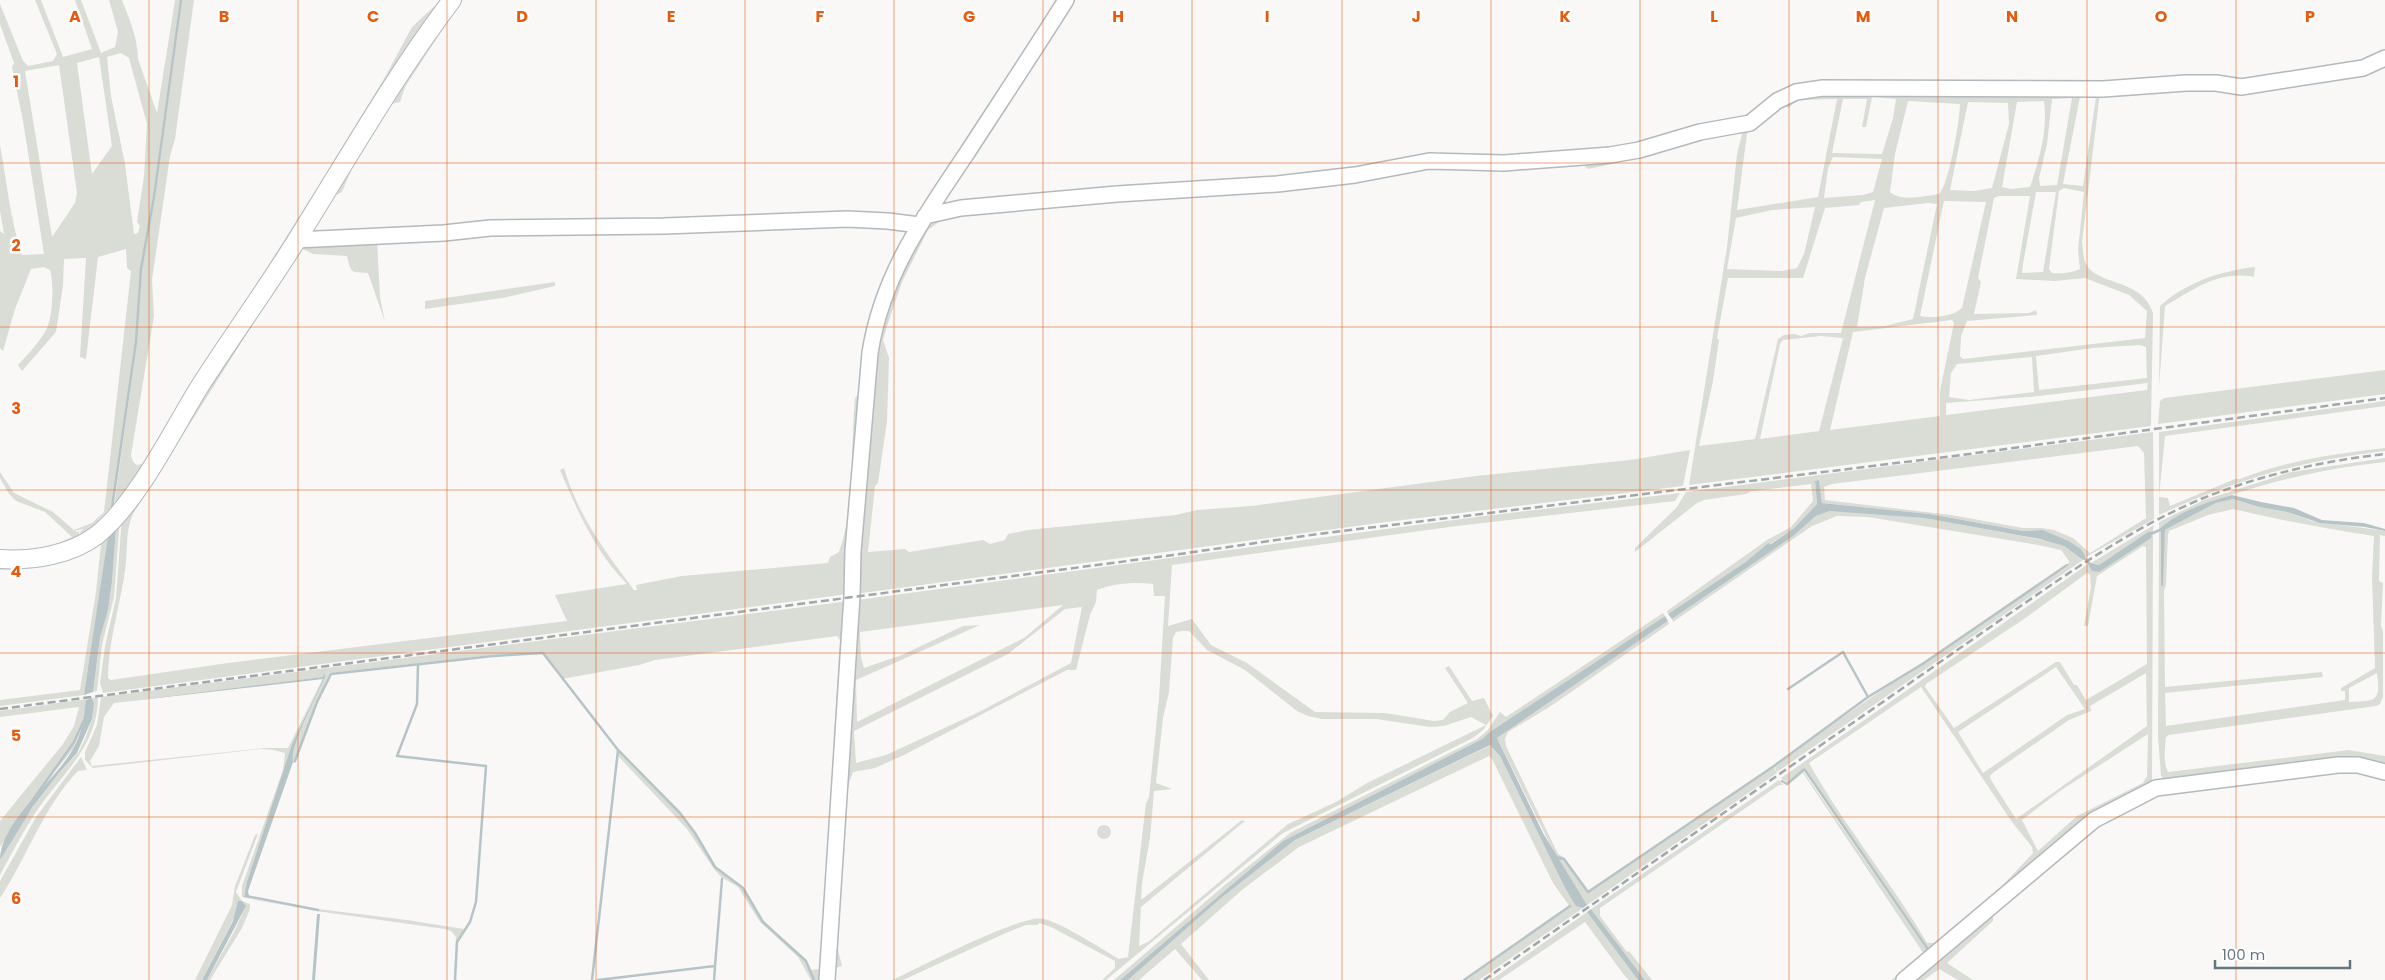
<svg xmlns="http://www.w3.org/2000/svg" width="2385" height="980" viewBox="0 0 2385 980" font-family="Poppins,sans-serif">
  <rect width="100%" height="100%" fill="#f9f8f6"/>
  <path fill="#d9ddd6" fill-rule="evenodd" d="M35,0H41L63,57L92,49L75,0H81L101,53L115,47L118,32L109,0H122C129,18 138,39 138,59L157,113L175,0H180L153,197L141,269L136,342L112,506L84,535L81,536L80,532L84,529L74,531L79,532L80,537L45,549L72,537L45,512L16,501L9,494L0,478V472L14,493L53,512L74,530L92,523L104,512L131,271L127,268L126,249L98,257L86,359L80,357L86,258L64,259L63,285L56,332L22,371L18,365C28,354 40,342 47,328C53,315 54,283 50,270L44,267L31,269L15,309L3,351L0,348V231L4,234L0,211V145C7,182 10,219 22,255L44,254L23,121L12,67L14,63L0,24V4L23,61L28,66L53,61L57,54ZM121,53L129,58L147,124L144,176L137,222L140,226L138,233L134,234L125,164L111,96L107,57ZM99,57L112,146L92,174L77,63ZM59,65L77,193L75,203L52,237L25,71Z
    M182,0H194L175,139L170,156L152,280L154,316L131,455L133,462L137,465L142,464L156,443L343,147L385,77L412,27L441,0L141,473L114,507L137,342L142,269L155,197Z
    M457,0H462L405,87L400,102L391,104L353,166L342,192L334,196L336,184Z
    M2100,92L2082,242C2083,248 2083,255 2085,262C2096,287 2142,277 2153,313L2151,426L1689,485L1727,247L1737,154L1744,126L1799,94ZM1872,97L1896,99L1893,118L1882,154L1832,153L1843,99H1867L1862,127H1866ZM2080,97H2096L2083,186L2063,184ZM2072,98L2057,185L2040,186L2039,178L2047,144L2052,99ZM1837,99L1818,197L1737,210L1747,134L1764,117L1783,104L1788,108L1798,100ZM1908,101L1960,104C1960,119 1949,185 1939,194C1925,196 1901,202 1890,192L1895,154ZM2044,101C2048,130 2039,160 2030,187L2011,189L2002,187L2017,102ZM1968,102L2008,103L2009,124L1992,188L1974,191L1950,190ZM1833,157L1882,159L1873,192L1863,195L1824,198L1828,168ZM2064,188L2084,192L2078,250L2080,269C2071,273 2062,274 2052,273L2049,269L2059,191ZM2036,192H2056L2043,272L2022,273L2023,264ZM1999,196H2030L2016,279L2055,281L2085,278L2129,295L2147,311L2145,338L1963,359L1960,356L1961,336L1967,321L2037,315L2036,310L2029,313L1974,314L1981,282L1978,278L1994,198ZM1875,200L1841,333H1810L1801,336L1794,334L1784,335L1778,339L1755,439L1699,446L1713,381L1719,340L1717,338L1728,278H1803L1825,208L1859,205L1861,202ZM1944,201L1986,202L1962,308C1954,316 1932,319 1920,316L1921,311ZM1928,203L1937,204L1913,319L1885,326L1857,327L1865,278L1884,208ZM1815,207L1804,254L1797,268L1782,271L1727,269L1736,218L1772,210ZM1952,320L1954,323L1940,391V416L1830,430L1853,332ZM1821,336L1843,338L1819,431L1760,439L1780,344L1783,340ZM2140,345L2146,347L2147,378L2039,390L2036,356L2093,348ZM2032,357L2034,392L1969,400L1949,397L1951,373L1957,364ZM2148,383L2147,390L1946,415V403L2039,396Z
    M1704,135L1651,156L1588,169L1580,162Z
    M943,219L928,230L902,282L887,326L883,340L889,358L887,421L878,483L875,486L868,552L905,549L909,552L983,540L990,544L1005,540L1008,534L1028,530L1176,515L1197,510L1251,506L1476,476L1630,460L1690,450L1683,486L1386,522L855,594L857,551L882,311L928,223Z
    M377,239L380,297L385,322L368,273C350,272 351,273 347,256L313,254L301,248L133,514C125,531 128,552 125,571C120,606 108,643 108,678L111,680L228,663L567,621L555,595L627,584C595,552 577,510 560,470L564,468C578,516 605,551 634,590H637L636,585L682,576L828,563L830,557L839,552C856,504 850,448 855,398L863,391L848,594L103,693L100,683L105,646L116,598L122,515L300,242Z
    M2255,267L2254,277C2218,270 2195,289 2165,306L2159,388L2160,306C2187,282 2220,271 2255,267Z
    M555,282V286L502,298L425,309V301Z
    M2385,370V394L2158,424L2160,401L2164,398Z
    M2385,401V406L2165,436L2159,497L2168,498L2170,506L2235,479H2240C2287,460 2336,454 2385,448V451C2300,461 2237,479 2159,515V432Z
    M2153,432L2154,519L2086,557L2081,549L2069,541L2043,530L2023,531L1930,514L1822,503L1819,480L1815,481L1817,504L1794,528L1770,544L1768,543L1747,561L1668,614L1667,611L1767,540L1791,527L1813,501L1811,484L1752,491L1746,494L1704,500L1697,503L1635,552V548L1677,507L1686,492ZM2138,446L2144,453L2146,518L2090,553L2073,538L2054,530L2042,528H2023L1951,515L1825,500L1824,487L1832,484Z
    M2385,458V462C2331,468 2283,478 2231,495C2206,503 2178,512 2159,529V522L2204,500L2291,472Z
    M1680,493L1675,501L1457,526L1172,565L1168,626L1192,619L1211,645L1247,663L1315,712L1385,713L1434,721L1443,720L1450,712L1468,703L1445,668L1449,666L1472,701L1484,698L1493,716L1483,730L1473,738L1283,833L1106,980H1102L1115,968V961L1053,928L1040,923L1037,925H1026L1008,932L903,980H892C919,968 1022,913 1044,919C1066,925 1098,947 1119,959L1128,957L1146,803L1149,797L1159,698L1165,596H1154L1153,584C1133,582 1116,583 1097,590L1096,602L1090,615L1076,670H1067L904,755L875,768L853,772C841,802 840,838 842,870L840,877L837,946L842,966L836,968L835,980H831L857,600L1476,517ZM1063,605L1024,638L857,722L856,680L980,625L963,626L902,655L864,668L861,658L860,632ZM1082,607L1071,663L979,712L886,755L856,763L854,731L1008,654L1065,609ZM1182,631H1189L1207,650L1245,670L1297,711L1308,716L1322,719H1376L1430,727L1444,726L1471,717L1486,725L1367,783L1336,802L1288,824L1148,942L1139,946L1141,907L1245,821L1242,820L1141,900L1142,883L1150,838L1154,791L1172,789L1156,783L1163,718L1169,692L1173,638L1176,632Z
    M2233,499L2259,507L2287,512L2312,521L2385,531V536L2380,535L2379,581L2383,583L2381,625L2383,632V697L2380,704L2376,706L2169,735L2166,737C2165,747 2163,763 2168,772L2349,750L2385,756V768L2164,780L2161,776L2158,737L2159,531L2161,533V586L2165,530L2216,503ZM2233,509C2280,520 2326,529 2374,536L2372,577L2375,668L2341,688V691H2345V700L2166,726L2165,693L2323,677L2322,672L2165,687L2164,591L2166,585L2168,535L2169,531L2208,515ZM2377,673C2381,702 2376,701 2349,702V688Z
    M1842,510L1924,518L2054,542L2064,546L2083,560L1777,772L1775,767C1869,695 1970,632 2068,566L2069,561L2061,550L2038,545L1868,517L1837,516L1812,526L1673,622L1672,619L1792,537L1816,516L1830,511Z
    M120,518L114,597L102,645L97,691L93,692L100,638L108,610L112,582L116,528Z
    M2154,525L2153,531L2148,532L2099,565L2091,563Z
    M110,526L101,597L84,695L0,706V700L80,690L96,592L101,544L77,557L65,561L34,568L0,570V562H18Z
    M2153,535L2152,782L2096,816L1932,953L1865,858L1806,769H1802L1787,782L1781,778L2088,564L2091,568L2126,554ZM2143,546L2146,547L2147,664L2086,700L2077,685H2074L2060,662H2056L1954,728L1925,687L1926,684L2024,619L2087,573L2090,574L2091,587L2084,626H2088L2097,576ZM2056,667L2085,709L2067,715L1983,773L1958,732ZM2146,673L2147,726L2016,819L1991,780L1990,776L1994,772L2069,720L2091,711L2090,706ZM1921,687L2012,822L2032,847L2033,853L2002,886L1937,943H1927C1891,881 1844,826 1809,763ZM2148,734L2147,776L2143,783L2077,816L2038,851L2022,820L2060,791Z
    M849,601L824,980H815L811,970L820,969L840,640L837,636L655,660L639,665L562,679L543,653L493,655L330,673L316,703L295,763H292C291,738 315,701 325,677L324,672V677L114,703L104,717L99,746L90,761L92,766L265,748H288L323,678L292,744L244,895L254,900L318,911V909L407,920L464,929L457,943L454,980L456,937L451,931L445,929L316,911L242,897V886L283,770L285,753L274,750L261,749L93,768L85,760V752L97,725L101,697Z
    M1663,613L1665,616L1491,731L1482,739L1283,841L1120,980H1114L1226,884L1290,833L1477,739L1487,731L1500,712L1506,717Z
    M1668,621L1669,624L1551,706L1508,732L1505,739L1506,746L1558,854L1565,858L1556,856L1497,738Z
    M98,697C98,748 59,776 34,815C21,835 11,855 0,875V860L24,819L59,773L78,753L85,739L92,719L94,704L92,698Z
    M87,699L83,724L73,749L24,810L0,847V821L63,744L74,726L79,707L0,717V711Z
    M1491,745L1500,756L1565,888L1575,903L1583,908L1479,980H1466L1570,907L1553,883L1492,759L1489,756L1299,847L1242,890L1181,944L1209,980H1202L1175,949L1139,980H1128L1220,899L1295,840Z
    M618,752L679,813L703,845L715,868L743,889L762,922L805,961L814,980H811L798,957L760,922L738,887L721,877L714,869L687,829L618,756Z
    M81,757L87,770L78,771C43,807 27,858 0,898V881L36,817Z
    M1774,767L1777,773L1587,905L1557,858L1564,859L1588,892Z
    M1803,771L1930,955L1897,980H1891L1924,954L1803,773L1788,785H1779L1600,908V916L1627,952L1629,951L1652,980H1645L1591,909L1779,780L1783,785H1787Z
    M1097 832a7 7 0 1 1 14 0a7 7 0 1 1-14 0Z
    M258,834L236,892L242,901L250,904V909L242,928L210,980H207L234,932L246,906L236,914L202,980H195L232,905L235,886L255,835Z
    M1587,912L1638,980H1629L1624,975L1585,922L1499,980H1491Z
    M1993,915V921L1947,963L1973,980H1958L1939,969L1924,980H1913L1942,959Z"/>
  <path fill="#b7c4c7" d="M1819,480L1822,503L1930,514L2023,531L2043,530L2069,541L2081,549L2086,557L2083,560L2064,546L2040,539L1924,518L1830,511L1816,516L1792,537L1672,619L1668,614L1747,561L1768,543L1771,544L1794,528L1817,504L1815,481Z
    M2232,495L2261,502L2294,508L2322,520L2364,523L2385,529V531L2365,527L2320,523L2287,512L2259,507L2233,499L2216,503L2165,530L2163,586H2161V533L2159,529C2179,511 2207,502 2232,495Z
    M116,528L112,582L108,610L100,638L93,692L84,695L109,530Z
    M2153,531L2151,538L2099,572L2092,571L2088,564L2091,563L2099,565L2148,532Z
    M1665,616L1668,621L1497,738L1543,833L1587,905L1583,908L1576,906L1565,888L1500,756L1490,745L1295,840L1220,899L1128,980H1120L1283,841L1482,739L1491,731Z
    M324,672L325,677C318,694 289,746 293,762L248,891L249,897H244L247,882L292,744L323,679L114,703L323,677Z
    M92,698L94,704L92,719L77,753L59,773L32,808L0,860C0,822 55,781 73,749C82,733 84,717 86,700Z
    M238,901H242L246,906L207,980H202L233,921Z
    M1591,909L1645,980H1638L1587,912Z
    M317,914H320L315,980H312Z"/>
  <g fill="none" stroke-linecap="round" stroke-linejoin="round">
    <path stroke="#b7c4c7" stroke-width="2.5" d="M112,508L136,342L141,269L154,197L181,0
      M2151,534L2162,529
      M2083,557L2091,565
      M418,665L417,704L397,756L486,766L476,902L470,922L457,942L455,980
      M1788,689L1843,652L1868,697
      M295,761L317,702L331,674L493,656L543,653L618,750L680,813L695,833L715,867L743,888L763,922L806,961L814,980
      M1782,781L1787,784L1803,770H1805L1929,951
      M32,801L74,742L84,720
      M1556,857L1564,859L1588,892L1774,766L1868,697L1924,663L2067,565
      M246,896L318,910
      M592,980L618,750
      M598,980L715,966L722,879
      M714,980L715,967
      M1464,980L1570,906"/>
    <defs>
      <path id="secondary" d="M925,216L961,208L1117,194L1277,184L1355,175L1429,161L1504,163L1610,155L1639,150L1700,132L1750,123L1777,101L1796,92L1823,88L2103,89L2186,83H2216L2241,87L2363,68L2385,58
        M296,240L444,233L490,228L664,226L847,219L888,221L919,225
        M827,980L852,596L853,551L870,353C882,275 924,217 967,153C1000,102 1034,51 1066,0
        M1904,980L2094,820L2156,788L2338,765H2358L2385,772"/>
      <path id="primary" d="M0,559C33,561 71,555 97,535C138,502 172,431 200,386C232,336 267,288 298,238C348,158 395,75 452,0"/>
    </defs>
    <use href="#secondary" stroke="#b3b9bd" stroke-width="18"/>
    <use href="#primary" stroke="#b2b8bb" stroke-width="20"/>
    <use href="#secondary" stroke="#fff" stroke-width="15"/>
    <use href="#primary" stroke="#fff" stroke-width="18"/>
    <path stroke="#a0a8ac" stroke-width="2.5" stroke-dasharray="8 4" stroke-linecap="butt" d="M0,709L1173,555L1318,534L1954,456L2385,398
      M1484,980L2009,614C2070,572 2132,528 2201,499C2260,475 2322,461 2385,454"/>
  </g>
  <path fill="none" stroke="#e8590c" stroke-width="1" stroke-opacity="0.55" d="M149,0V980M298,0V980M447,0V980M596,0V980M745,0V980M894,0V980M1043,0V980M1192,0V980M1342,0V980M1491,0V980M1640,0V980M1789,0V980M1938,0V980M2087,0V980M2236,0V980M0,163H2385M0,327H2385M0,490H2385M0,653H2385M0,817H2385"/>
  <g font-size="16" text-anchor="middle" font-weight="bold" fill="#e8590c" stroke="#fff" stroke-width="5" stroke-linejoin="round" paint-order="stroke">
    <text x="75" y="22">A</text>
    <text x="224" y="22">B</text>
    <text x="373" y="22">C</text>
    <text x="522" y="22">D</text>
    <text x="671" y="22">E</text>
    <text x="820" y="22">F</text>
    <text x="969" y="22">G</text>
    <text x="1118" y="22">H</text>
    <text x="1267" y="22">I</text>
    <text x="1416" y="22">J</text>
    <text x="1565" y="22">K</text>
    <text x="1714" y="22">L</text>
    <text x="1863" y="22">M</text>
    <text x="2012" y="22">N</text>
    <text x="2161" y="22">O</text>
    <text x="2310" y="22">P</text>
    <text x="16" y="87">1</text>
    <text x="16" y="251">2</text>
    <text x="16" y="414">3</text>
    <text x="16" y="577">4</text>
    <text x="16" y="741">5</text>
    <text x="16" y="904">6</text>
  </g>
  <path d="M2215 960v8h135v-8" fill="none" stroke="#66767f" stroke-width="2.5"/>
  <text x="2222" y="960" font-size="15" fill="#66767f" stroke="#ffffff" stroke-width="4" paint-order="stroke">100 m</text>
</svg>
